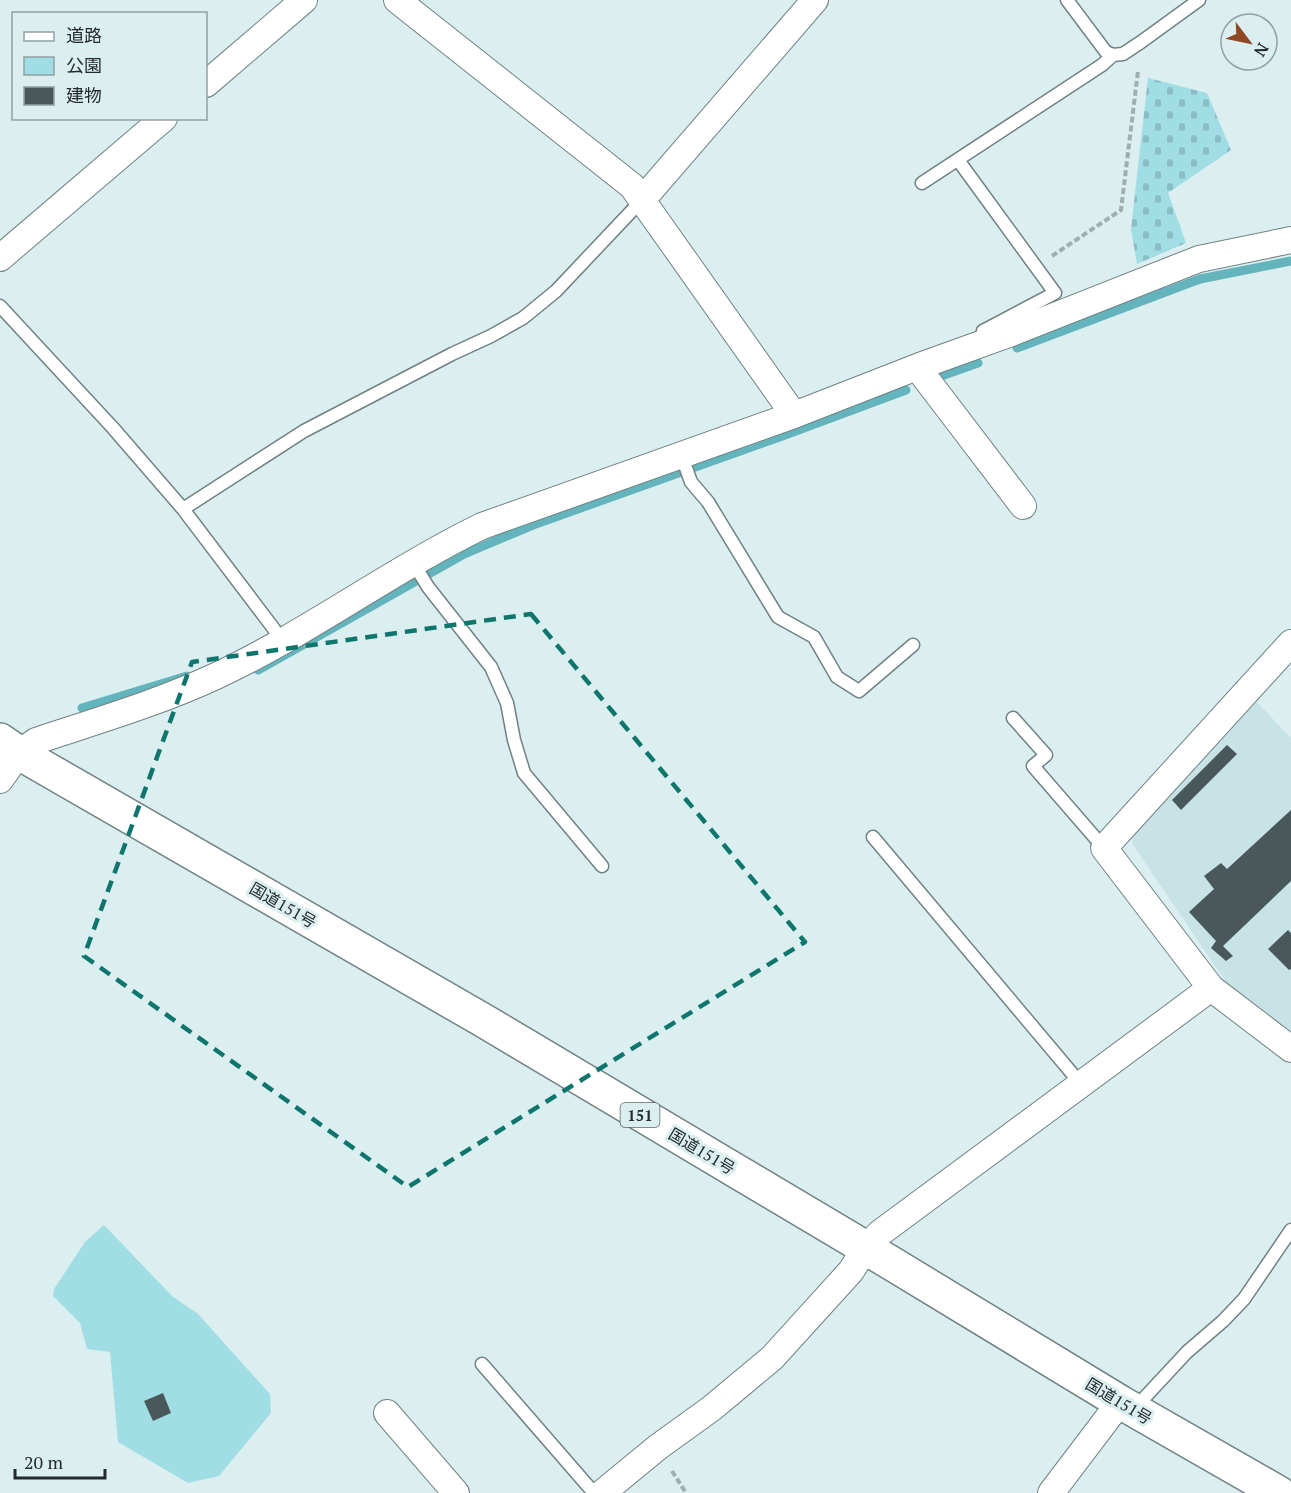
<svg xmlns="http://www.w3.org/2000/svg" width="1291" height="1493" viewBox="0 0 1291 1493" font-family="'PT Serif','Noto Sans JP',serif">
  <defs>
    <pattern id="cemetery-stones" width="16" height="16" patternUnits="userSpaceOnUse" patternTransform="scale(1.5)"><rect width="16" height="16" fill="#a1dde4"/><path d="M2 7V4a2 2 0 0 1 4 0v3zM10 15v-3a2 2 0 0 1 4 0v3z" fill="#8abec4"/></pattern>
  </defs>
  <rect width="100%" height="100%" fill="#dbeef0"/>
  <path fill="#c8e3e6" d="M1250,695L1291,738V1034L1226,982L1133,845L1131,829Z"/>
  <path fill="#a1dde4" d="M104,1225L172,1296L198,1314L270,1394L271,1413L219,1476L188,1483L118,1442L110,1352L87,1349L80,1323L53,1296L54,1289L85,1242Z"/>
  <path fill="url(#cemetery-stones)" d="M1148,78L1207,93L1231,150L1168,193L1186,243L1137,264L1131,229Z"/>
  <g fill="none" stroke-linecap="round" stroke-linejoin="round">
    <path stroke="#63b4bc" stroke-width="9" d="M1017,348L1200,279L1291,261
      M944,375L978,363
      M258,670L464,554L533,525L785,435L906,390
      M82,708L187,676"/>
  </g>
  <path fill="#49595b" d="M1227,745L1237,754L1181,810L1172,800Z
    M1291,810V881L1223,946L1233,956L1226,961L1211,948L1216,941L1189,912L1214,889L1204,876L1221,863L1227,869Z
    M1288,930L1291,933V969L1289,970L1268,949Z
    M163,1393L171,1413L153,1421L144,1401Z"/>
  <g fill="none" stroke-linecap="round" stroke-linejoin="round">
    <defs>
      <path id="service" d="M1067,0L1106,52L1113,55
        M958,160L1055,293L983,331V339
        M922,183L1102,65L1113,55L1123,54L1141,42L1199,0
        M0,306L113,428L183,509L274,629L281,642
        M681,454L691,482L708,502L778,617L814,637L837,677L859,691L913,645
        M183,509L304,431L452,354L491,336L523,318L556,291L642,200
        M414,564L428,587L491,667L507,703L514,740L524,773L602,866
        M1013,718L1046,755L1033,766L1104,848
        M873,837L1081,1084
        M482,1364L594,1493
        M1134,1409L1187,1352L1223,1321L1244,1299L1291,1230"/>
      <path id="minor" d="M397,0L632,186L794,415
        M206,84L304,0
        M642,200L815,0
        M0,258L164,118
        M917,367L1023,506
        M0,780L19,753L36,741C96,721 158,703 216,676C308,633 390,571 482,526L794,415L917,367L1014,332L1199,259L1291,240
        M1211,988L1104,848L1291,643
        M387,1413L456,1493
        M602,1493L658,1447L712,1408L772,1358L851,1271L865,1249L880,1233L1211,988L1291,1049
        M1051,1493L1120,1402"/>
      <path id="trunk" d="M0,740L19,753L481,1019L896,1266L1120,1402L1279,1493"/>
    </defs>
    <use href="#service" stroke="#718284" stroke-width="15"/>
    <use href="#minor" stroke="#718284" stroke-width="28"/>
    <use href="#trunk" stroke="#718284" stroke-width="36"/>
    <path stroke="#9faeaf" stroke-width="4" stroke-dasharray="6 3" stroke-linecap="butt" d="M1052,256L1121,210L1138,71
      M672,1471L686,1493"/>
    <use href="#service" stroke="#fff" stroke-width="12"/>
    <use href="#minor" stroke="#fff" stroke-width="26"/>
    <use href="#trunk" stroke="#fff" stroke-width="33"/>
  </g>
  <path fill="none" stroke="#0f766e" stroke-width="4.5" stroke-dasharray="12 8" stroke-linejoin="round" d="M531,614L805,942L408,1187L84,956L192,662Z"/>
  <g text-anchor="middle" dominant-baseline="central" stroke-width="6" stroke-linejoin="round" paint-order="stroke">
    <rect fill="#dbeef0" stroke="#5b6667" stroke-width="1.5" x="620.5" y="1103" width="39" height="24" rx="4.5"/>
    <g font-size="15" font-weight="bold" fill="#242b2c">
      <text x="640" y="1115">151</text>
    </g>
    <g font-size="16" fill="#242b2c" stroke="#dbeef0">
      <text transform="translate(283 905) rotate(30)">国道151号</text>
      <text transform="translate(702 1151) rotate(31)">国道151号</text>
      <text transform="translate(1119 1401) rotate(31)">国道151号</text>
    </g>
  </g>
  <rect x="12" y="12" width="195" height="108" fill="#dbeef0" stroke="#92a0a2" stroke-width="1.5"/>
  <rect x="24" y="32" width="30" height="9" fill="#ffffff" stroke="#92a0a2" stroke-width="1.5"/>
  <text x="66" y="42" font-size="18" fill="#242b2c">道路</text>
  <rect x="24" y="57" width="30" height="18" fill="#a1dde4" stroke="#92a0a2" stroke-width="1.5"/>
  <text x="66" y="72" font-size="18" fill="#242b2c">公園</text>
  <rect x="24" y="87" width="30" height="18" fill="#49595b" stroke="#92a0a2" stroke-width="1.5"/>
  <text x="66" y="102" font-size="18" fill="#242b2c">建物</text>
  <g transform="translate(1249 42) rotate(122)"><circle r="28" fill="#dbeef0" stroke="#92a0a2" stroke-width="1.5"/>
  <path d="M0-4.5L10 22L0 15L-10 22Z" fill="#904924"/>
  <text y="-9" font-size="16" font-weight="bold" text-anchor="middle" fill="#242b2c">N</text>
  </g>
  <path d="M15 1469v9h90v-9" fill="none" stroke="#242b2c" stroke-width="3"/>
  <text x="24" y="1469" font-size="18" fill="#242b2c" stroke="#dbeef0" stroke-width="4.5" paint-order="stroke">20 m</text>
</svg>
